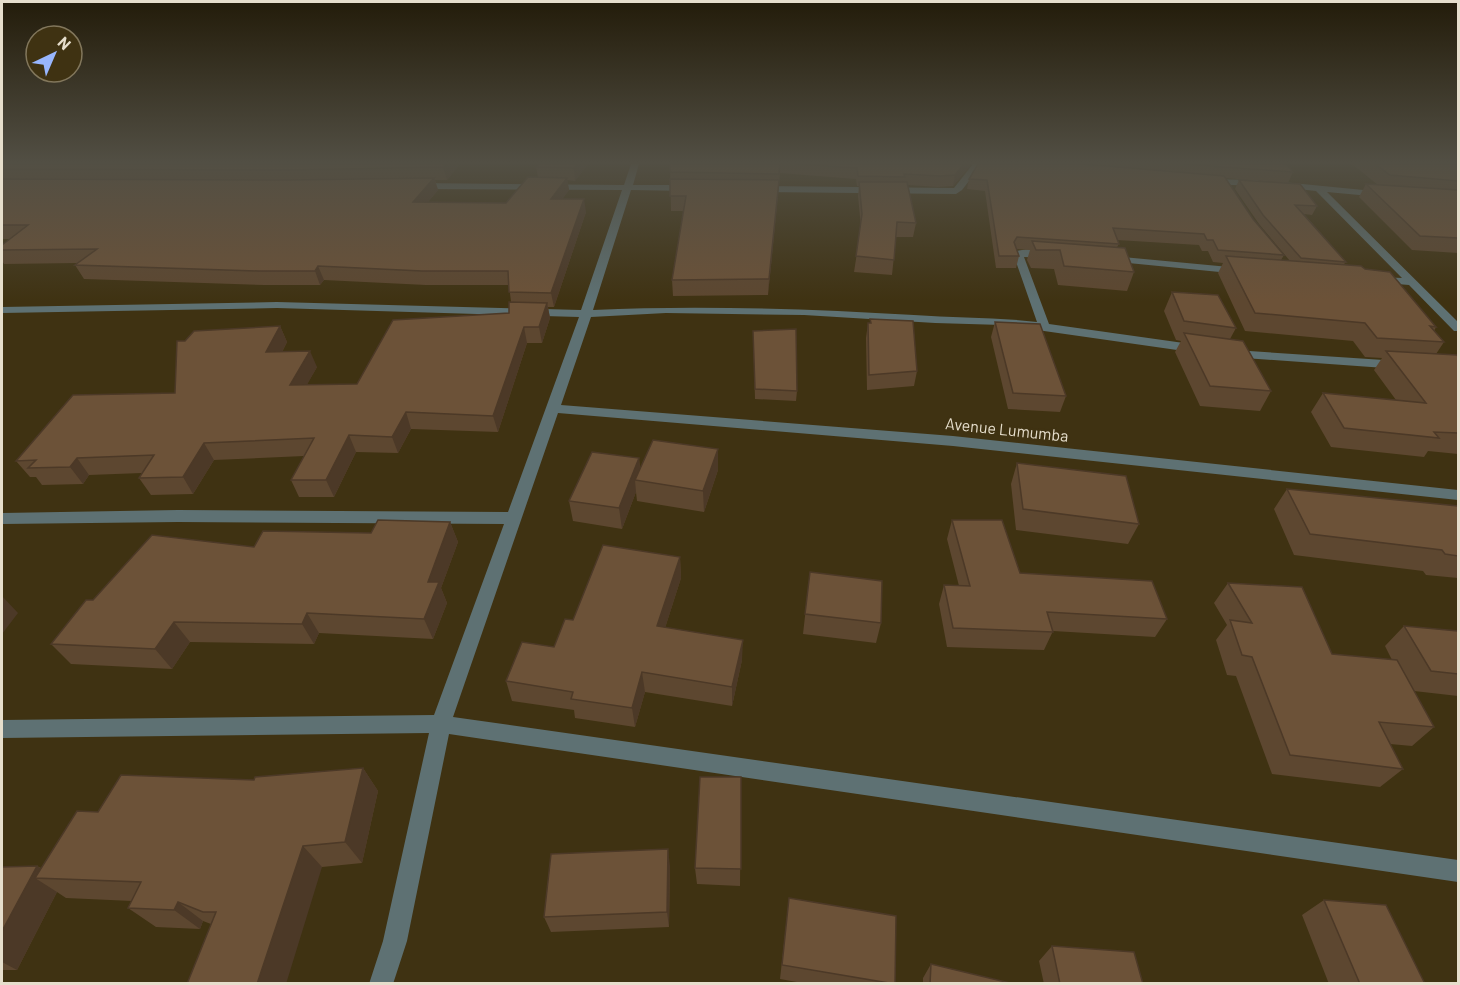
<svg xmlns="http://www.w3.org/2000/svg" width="1460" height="985" viewBox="0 0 1460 985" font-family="Barlow,sans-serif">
  <rect width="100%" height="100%" fill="#3f3212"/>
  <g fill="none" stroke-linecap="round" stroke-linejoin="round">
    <path fill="#5e7173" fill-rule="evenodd" d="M631,164H639L633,185H688L693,188L688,191L631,190L593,310C700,305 806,309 914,315C955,318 996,317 1037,322L1013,253C1021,247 1046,249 1054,255L1049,258L1024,257L1049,324L1198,345L1204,349L1198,353L1002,325L935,323L804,315L666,313L591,317L561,405L953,436L1458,490V500L953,446L558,413L453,717L1458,860V882L449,734L407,941L393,984H369L383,941L429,733L2,738V720L434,715L504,524L178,522L2,524V513L178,510L508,512L579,317L277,308L2,313V307L277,302L581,310L622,190L415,189L410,186L415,183L624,185Z
      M973,164H982L962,190L956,194L757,192L752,189L757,186L954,188Z
      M1204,179L1258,180L1263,183L1258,186L1207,184L1203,181Z
      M1282,182L1384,192V196L1381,197L1327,192L1458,322V331H1454L1409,285L1374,282V278L1378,277L1402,278L1316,191L1279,187V183Z
      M1112,256L1240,268L1245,271L1240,274L1108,261V257Z
      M1234,350L1399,361L1405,365L1399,369L1230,357L1228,354Z"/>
  </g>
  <path fill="#5d4730" d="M2,164H460L447,180H435L438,190L428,202L506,203L538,177L536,167L588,164L575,181L567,180L569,190L562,199L586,212L554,307H548L550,318L542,343H527L498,432L411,429L398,453L356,452L334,497H299L291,480L304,456L214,460L193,494L151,495L139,478L142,473L89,475L83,484L42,485L36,477H30L16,461L175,393L185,341L280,326L287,342L282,352L317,367L307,384H357L509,313L511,302L509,285H426L324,280L320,285H265L84,279L75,265L78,263L4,264L2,261V245L10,239H2Z
    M670,164H971L953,186L938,187L908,185L916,223L913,237H896L892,275L854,272L861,227L858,196L859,186H857L856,179L780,173L768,295L673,296L672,280L684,211H671Z
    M978,164H1286L1293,172L1288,183L1225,178L1253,219L1284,255L1281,260L1290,261L1259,224L1235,189L1239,180L1317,206L1312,215L1304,214L1346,262L1344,264L1365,269L1436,327L1434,331L1444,342L1436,354L1458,357V454L1428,451L1424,457L1331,447L1311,412L1323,393L1396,400L1374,370L1382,358L1365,357L1353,341L1245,331L1218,273L1223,263L1213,262L1208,251H1202L1199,245L1117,240L1119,244L1117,247L1134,272L1127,291L1058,285L1054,269L1031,268L1027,260L1030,250L1016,249L1019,256L1016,268H996L985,191L967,189L969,179Z
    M1352,164H1458V253L1412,250L1359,197L1366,184L1378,185Z
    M1172,292L1236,328L1230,339L1271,391L1260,411L1200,406L1175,352L1181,341L1176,340L1164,311Z
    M870,319L917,371L914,386L867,390L866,338L868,323H870Z
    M995,322L1066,396L1060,412L1008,409L991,337Z
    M753,331L797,391L796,401L755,399Z
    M718,449V470L704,512L637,501L636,492L622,529L573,521L569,501L639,458L640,468Z
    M1017,463L1139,524L1128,544L1016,530L1011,484Z
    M1287,489L1458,506V578L1426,575L1423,571L1294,555L1274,509Z
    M952,520L1020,573L1167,619L1155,637L1053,631L1044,650L947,647L939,604L944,585L959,586L947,539Z
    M450,522L458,542L441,588L447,603L433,639L319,633L314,644L190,642L172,669L71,664L51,644L93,600L254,547L371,533Z
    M680,557L681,578L665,628L742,660L732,706L645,692L635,727L575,718L574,710L512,701L506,681L554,647L573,620Z
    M810,572L881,623L876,643L803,634Z
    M1228,583L1332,654L1392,660L1385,646L1404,626L1458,631V696L1414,691L1434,727L1412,746L1390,744L1403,769L1380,787L1272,774L1236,676L1227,675L1216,640L1227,625L1214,603Z
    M363,768L378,791L362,863L322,867L211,924L203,921L200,929L156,927L128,908L132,901L66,898L57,892L17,970H2V867L37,866L41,868L98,812L254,780Z
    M741,777L740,886L697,884L695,868Z
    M670,866L669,927L551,932L544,917Z
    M789,898L895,984H808L780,979Z
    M1324,900L1425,984H1329L1302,915Z
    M1052,946L1143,984H1044L1039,961Z
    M931,964L1014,984H923V978Z"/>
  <path fill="#4c3927" d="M447,164H460L447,180L443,167Z
    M577,164H588L575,181L574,168Z
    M964,164H971L953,186L955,175Z
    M434,178L438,190L417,215L413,202Z
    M567,178L569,190L553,212L551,199Z
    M779,180L778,195L768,295L769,279Z
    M584,199L586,212L554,307L551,293Z
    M318,266L324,280L320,285L315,271Z
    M547,303L550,318L542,343L539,327Z
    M280,326L287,342L274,368L266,352Z
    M524,327L527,343L498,432L493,416Z
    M310,351L317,367L298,401L290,385Z
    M406,412L411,429L398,453L392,437Z
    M349,435L356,452L334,497L326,480Z
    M204,443L214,460L193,494L183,477Z
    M718,449V470L704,512L703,491Z
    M77,458L89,475L83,484L70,467Z
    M639,458L641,478L635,480L636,492L622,529L619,508Z
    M450,522L458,542L441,588L447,603L433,639L424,619L428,582Z
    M680,557L681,578L659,647L657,626Z
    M2,596L18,613L2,634Z
    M307,613L319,633L314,644L302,624Z
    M174,622L190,642L172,669L155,649Z
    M743,640L742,660L732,706V687Z
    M642,672L645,692L635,727L632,708Z
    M363,768L378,791L362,863L345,842Z
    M303,846L322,867L286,984H257Z
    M668,849L670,866L669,927L667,912Z
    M37,866L57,879L35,878L57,892L17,970L2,962V931Z
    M178,902L203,921L200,929L174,910Z"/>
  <path fill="#6c5238" stroke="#4c3927" stroke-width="1.5" d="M2,164H447L443,167L289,170L2,169Z
    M539,164H577L574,168L536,167Z
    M670,164H780L779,174L670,172Z
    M795,164H964L955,175L940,176L904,174L905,177L858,176L857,168Z
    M978,164H1083L1224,176L1253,219L1284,255L1218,250L1213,240H1207L1204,234L1113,228L1119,244L1017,237L1014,242L1019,256H999L987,180L969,179Z
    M1183,164H1286L1293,172Z
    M1375,164H1458V181L1390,175Z
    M528,177L567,178L551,199H584L551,293L509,292L508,271H422L318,266L315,271H258L75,265L97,249L2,250V245L28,225H2V179L289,180L434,178L413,202L506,203Z
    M670,179L779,180L769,279L672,280L686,196H670Z
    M1239,180L1300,184L1317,206L1295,205L1346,262L1301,258L1263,215Z
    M859,182H907L916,223L897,222L894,260L856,256L862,214Z
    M1366,184L1458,190V238L1420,236Z
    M1032,241L1125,248L1134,272L1064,266L1060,250H1036Z
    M1226,256L1361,266L1365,269L1390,272L1436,327L1430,326L1444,342L1377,338L1365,323L1255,313Z
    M1172,292L1218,295L1236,328L1184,321Z
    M509,302L547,303L539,327H524L493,416L406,412L392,437L349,435L326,480H291L314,438L204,443L183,477L139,478L154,455L77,458L70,467L28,468L36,460L16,461L73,395L175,393L177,341H185L194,331L280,326L266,352L310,351L290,385L357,384L393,320L509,313Z
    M870,319L913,321L917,371L869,375L868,323H871Z
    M995,322L1040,324L1066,396L1013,393Z
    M796,329L797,391L755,389L753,331Z
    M1184,333L1243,341L1271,391L1210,386Z
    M1386,351L1457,355L1458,357V433L1434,432L1439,438L1344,428L1323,393L1426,403Z
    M653,440L718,449L703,491L635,480Z
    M592,452L639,458L619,508L569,501Z
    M1017,463L1126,476L1139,524L1023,509Z
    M1287,489L1458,506V556L1445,554L1442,550L1310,534Z
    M378,520L450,522L428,582H439L424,619L307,613L302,624L174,622L155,649L51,644L86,600H93L152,535L254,547L263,531L371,533Z
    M952,520H1002L1020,573L1152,581L1167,619L1047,612L1053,632L953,628L944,585L970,586Z
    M603,545L680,557L657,626L743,640L732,687L642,672L632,708L571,699L573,692L506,681L522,642L554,647L565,619L573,620Z
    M810,572L882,581L881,623L805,614Z
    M1228,583L1302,587L1332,654L1397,660L1434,727L1379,722L1403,769L1290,755L1252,657L1242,655L1230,620L1252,623Z
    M1404,626L1458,631V674L1431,671Z
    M363,768L345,842L303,846L257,984H187L216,912H203L178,902L174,910L128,908L141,882L35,878L77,811L98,812L121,775L254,780L255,777Z
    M700,777H741V869L695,868Z
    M668,849L667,912L544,917L551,854Z
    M37,866L2,931V867Z
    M789,898L896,916L895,984L782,965Z
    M1324,900L1386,905L1425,984H1360Z
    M1052,946L1134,952L1143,984H1060Z
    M931,964L1014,984H930Z"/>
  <linearGradient id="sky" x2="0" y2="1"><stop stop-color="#231c0a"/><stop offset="0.54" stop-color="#524f44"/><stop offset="1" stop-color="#524f44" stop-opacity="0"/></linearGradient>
  <rect width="1460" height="301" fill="url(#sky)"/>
  <g text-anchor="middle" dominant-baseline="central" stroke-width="4.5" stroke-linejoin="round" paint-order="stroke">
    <g font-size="16" fill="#e6decc" stroke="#3f3212">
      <text transform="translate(1007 429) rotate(6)">Avenue Lumumba</text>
    </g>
  </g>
  <rect width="1460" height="985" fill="none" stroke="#e6decc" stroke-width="6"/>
  <g transform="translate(54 54) rotate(44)"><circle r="28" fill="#3f3212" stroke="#82775c" stroke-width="1.5"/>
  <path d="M0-4.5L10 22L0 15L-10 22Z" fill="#98b6fd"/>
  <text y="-9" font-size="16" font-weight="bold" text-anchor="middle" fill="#e6decc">N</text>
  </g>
</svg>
